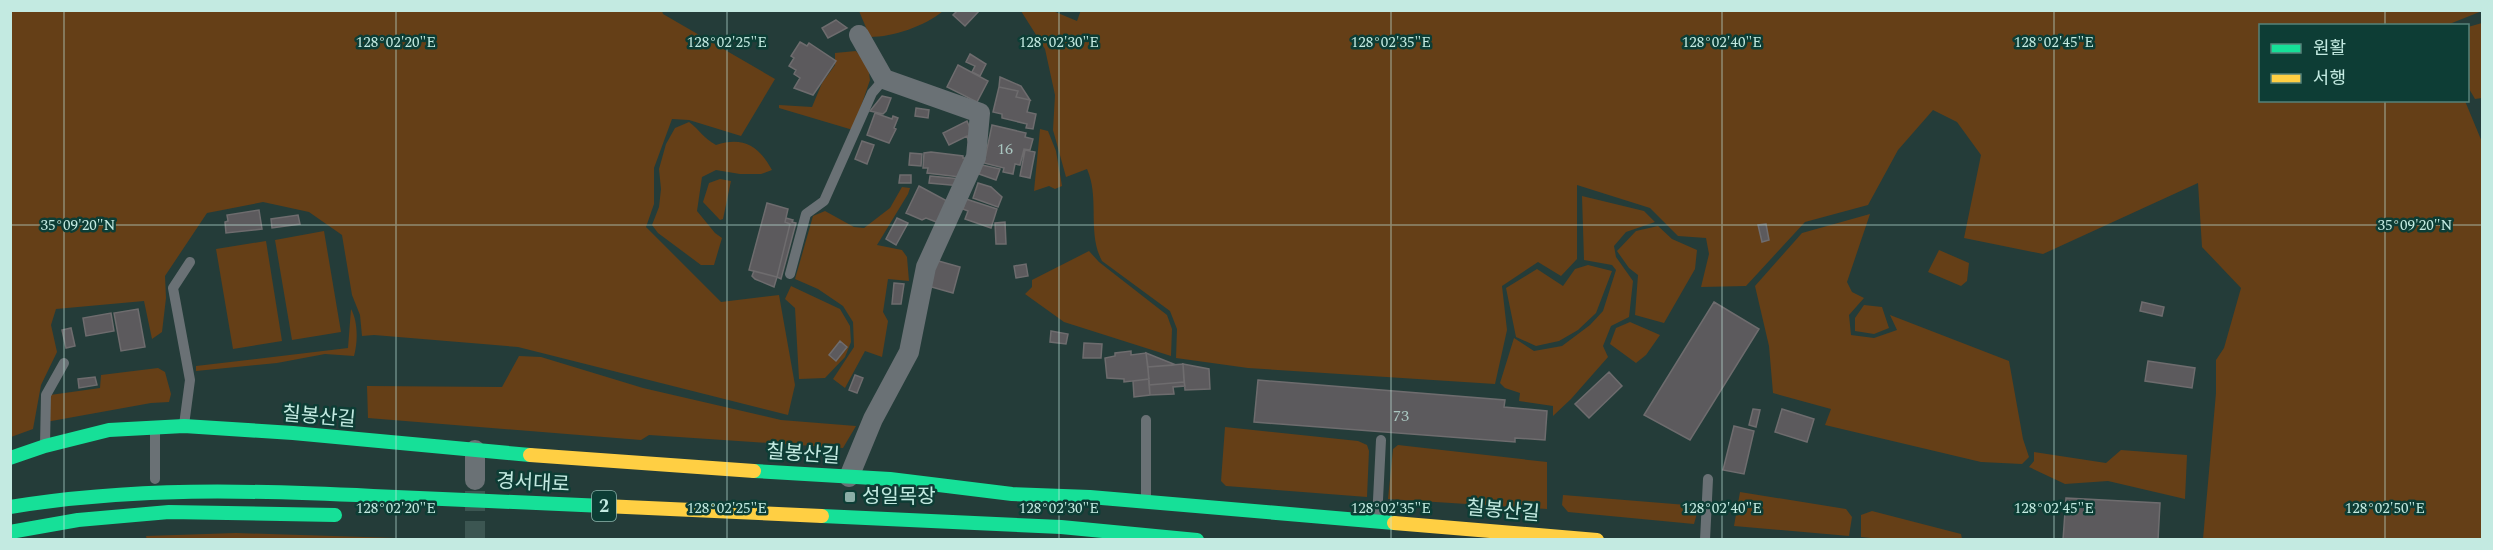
<svg xmlns="http://www.w3.org/2000/svg" width="2493" height="550" viewBox="0 0 2493 550" font-family="Spectral,'Noto Sans KR',serif">
  <rect width="100%" height="100%" fill="#243c39"/>
  <path fill="#653f17" d="M11,10L662,11L663,14L775,79L741,136L689,120L672,119L654,168V204L646,227L721,302L779,295L795,385L788,415L518,347L374,335L362,336L360,315L352,295L342,235L309,212L263,202L207,213L165,276L166,298L162,332L152,339L144,301L56,309L51,325L57,352L41,385L33,429L11,437Z
    M1081,10L2482,11L2447,25L2260,26V100L2465,101L2482,142V539H2203L2216,393V360L2224,348L2241,288L2202,247L2198,183L2043,254L1964,238L1981,155L1957,122L1933,110L1898,150L1868,205L1805,222L1746,286L1701,287L1709,254L1706,238L1678,236L1650,208L1577,185V259L1561,276L1538,262L1502,286L1507,330L1495,384L1248,368L1176,358L1177,329L1170,311L1102,261C1087,233 1100,198 1087,169L1066,177L1053,130L1055,95L1045,49L1021,11H1053L1077,21Z
    M859,11H943C925,26 893,37 870,37Z
    M2482,23V98L2475,99L2468,87V27Z
    M856,51L868,66L870,80L853,130L779,108V105L812,107L822,83L835,65V53Z
    M689,122C700,130 703,138 716,145C743,136 759,146 772,170L761,174H740L716,170L702,177L697,211L715,233L722,238L714,265H701L658,233L652,225L659,207L661,189L659,169L666,144L675,128Z
    M1040,129L1048,131L1056,151L1062,186L1055,189L1049,186L1034,191Z
    M720,179L731,181L723,219L720,220L703,202L709,183Z
    M902,187L910,188L908,194L877,245L902,250L907,257L909,281L888,279L883,312L888,321L882,357L865,351L845,388L833,379L854,347L853,322L843,306L818,289L795,279L813,216L825,211L854,227L864,228L890,208Z
    M1582,196L1644,211L1655,222L1626,232L1614,246L1616,257L1633,281L1629,317L1611,326L1603,346L1608,357L1571,399L1553,416V406L1519,401L1520,393L1505,388L1500,383L1514,338L1534,351L1562,346L1590,325L1603,311L1616,270L1612,265L1584,260Z
    M1870,214L1847,282L1852,292L1864,298L1849,315L1851,335L1874,338L1897,330L1890,315L2009,361L2023,439L2029,457L2022,464L1981,462L1825,425L1831,409L1773,393L1769,346L1755,286L1802,233Z
    M1658,226L1672,239L1697,250L1695,269L1664,323L1635,315L1638,275L1629,268L1617,251L1636,231Z
    M324,231L341,332L292,340L275,240Z
    M266,241L282,341L233,349L216,249Z
    M1939,250L1969,263L1967,281L1961,286L1928,272Z
    M1089,251L1099,262L1167,315L1172,329L1171,356L1064,322L1025,294L1032,287V280Z
    M1588,265L1612,271L1596,313L1578,330L1559,341L1536,346L1516,337L1506,288L1537,269L1563,286L1575,269Z
    M791,286L840,309L850,326L851,342L845,357L825,378L799,379L795,308L785,299Z
    M1864,305L1882,307L1889,328L1874,334L1855,331V318Z
    M351,309C358,321 358,342 354,356L325,354L277,363L196,371V366L348,348Z
    M1630,322L1660,335L1646,355L1636,363L1610,344L1616,328Z
    M519,356L541,357L643,388L781,420L856,426L843,448L649,435L641,440L368,418L367,386L502,387Z
    M158,368L165,372L171,394L169,402L151,403L46,422L50,395L100,388L101,375Z
    M1225,427L1358,441L1367,445L1369,451L1367,497L1226,486L1221,481Z
    M1398,445L1547,462V509L1388,499L1393,449Z
    M2121,450L2187,455L2185,499L2108,481L2065,484L2029,467L2034,461V452L2106,463Z
    M1740,492L1846,509L1852,517L1849,536L1734,526Z
    M1563,495L1699,506L1694,524L1568,512L1562,505Z
    M1872,511L1961,534L1962,539L1890,540L1861,537V515Z
    M236,533L428,539L147,540L146,536Z"/>
  <path fill="#5c5a5d" stroke="#6e6c6e" stroke-width="1.5" d="M980,10L965,26L953,15L958,10Z
    M836,20L847,28L828,38L822,28Z
    M800,42L807,46L809,43L836,61L813,95L794,88L800,78L794,74L796,70L789,66L794,58L791,56Z
    M970,54L986,64L980,76L972,72L975,66L966,62Z
    M958,65L988,81L977,102L947,87Z
    M1000,77L1021,86L1030,100L1016,97L1018,91L999,87Z
    M999,87L1018,91L1016,97L1030,100L1027,112L1036,114L1033,129L1026,128L1027,124L1002,118V114L993,112Z
    M882,96L891,98L886,111L883,114L870,111Z
    M916,108L929,110L928,118L915,116Z
    M875,113L892,119L893,116L898,118L894,128L896,129L889,143L867,135Z
    M967,121L972,133L968,140L967,136L949,145L943,133Z
    M992,125L1026,133L1025,137L1033,139L1030,150L1024,149L1020,165L1015,164L1013,174L1003,172L1004,168L984,163Z
    M862,141L874,145L867,164L855,159Z
    M1025,150L1035,152L1030,178L1020,176Z
    M931,152L963,156V158H966L960,177L927,173L928,168H923L924,153Z
    M910,153L922,154L921,166L909,165Z
    M982,165L1000,169L996,180L979,174Z
    M900,175H911V183H899Z
    M930,176L961,179V186L929,183Z
    M978,183L991,187L1002,197L998,207L973,198Z
    M919,186L949,202L939,223L926,218L922,220L906,213Z
    M966,199L997,209L991,228L965,219L968,211L963,209Z
    M767,203L788,209L785,222L790,224L777,277L749,270Z
    M259,210L262,229L226,233L225,222L228,221L227,215Z
    M298,215L300,224L272,228L271,219Z
    M786,218L793,220L792,222L796,223L781,279L777,277L790,224L785,222Z
    M897,218L908,223L896,245L886,239Z
    M1005,222L1006,244H996L995,223Z
    M1766,224L1769,240L1762,242L1758,225Z
    M935,260L960,267L953,293L928,286Z
    M1026,264L1028,276L1016,278L1014,266Z
    M754,271L777,277L774,287L755,279L752,276Z
    M894,283L904,284L901,304H892Z
    M1714,302L1759,329L1690,440L1644,415Z
    M2142,302L2164,307L2162,316L2140,311Z
    M138,309L145,347L121,351L114,313Z
    M111,313L114,331L86,336L83,318Z
    M71,328L75,346L66,348L62,330Z
    M1051,331L1068,334L1066,344L1050,342Z
    M840,341L847,347L836,361L829,355Z
    M1084,343L1102,344L1101,358H1083Z
    M1131,351V355L1146,353L1149,379L1124,382V379L1107,378L1105,358L1115,356V353Z
    M1146,353L1176,365L1148,367Z
    M2148,361L2195,368L2192,388L2145,381Z
    M1183,364L1209,369L1210,389L1185,390Z
    M1183,364L1184,382L1149,385L1148,367Z
    M1609,372L1622,386L1589,418L1575,404Z
    M855,375L863,378L857,393L849,390Z
    M95,377L97,385L79,388L78,379Z
    M1149,379L1150,395L1134,397L1133,381Z
    M1258,380L1505,400L1504,407L1547,411L1545,440L1515,438V442L1254,422Z
    M1184,382L1185,386L1173,387L1174,394L1150,395L1149,385Z
    M1753,409L1760,410L1756,427L1749,425Z
    M1782,409L1814,419L1807,442L1775,432Z
    M1734,426L1754,431L1744,474L1723,470Z
    M2066,498L2160,503L2158,540H2063Z"/>
  <g fill="none" stroke-linecap="round" stroke-linejoin="round">
    <path stroke="#3c5652" stroke-width="20" stroke-dasharray="20 10" stroke-linecap="butt" d="M475,491V540"/>
    <path stroke="#6a7175" stroke-width="10" d="M790,274L806,214L824,201L872,93L884,79
      M1146,420V501
      M184,425L190,380L173,288L190,262
      M45,445L46,395L64,363
      M155,479V428
      M1377,520L1381,440
      M1705,540L1708,479"/>
    <path stroke="#6a7175" stroke-width="20" d="M475,450V480
      M849,477L873,419L909,352L926,267L976,157L980,113L884,79L859,35"/>
    <path stroke="#16e098" stroke-width="14" d="M10,458L45,446L109,430L184,426L293,433L530,455
      M754,471L890,479L1012,494L1090,497L1394,523
      M10,507C132,487 250,490 373,496C450,499 527,503 604,506
      M822,516L1061,527L1197,540
      M10,532L78,520L169,512L335,515"/>
    <path stroke="#ffcf43" stroke-width="14" d="M530,455L754,471
      M604,506L822,516
      M1394,523L1597,540"/>
  </g>
  <path fill="none" stroke="#c3eae1" stroke-width="1.5" stroke-opacity="0.45" d="M64,10V540M396,10V540M727,10V540M1059,10V540M1391,10V540M1722,10V540M2054,10V540M2385,10V26M2385,100V540M10,225H2482"/>
  <rect fill="#8bada6" stroke="#0d3d35" stroke-width="2" x="844" y="491" width="12" height="12" rx="3"/>
  <g text-anchor="middle" dominant-baseline="central" stroke-width="5" stroke-linejoin="round" paint-order="stroke">
    <g font-size="16" fill="#a9c6c0">
      <text x="1005" y="149">16</text>
      <text x="1401" y="416">73</text>
    </g>
    <rect fill="#0d3d35" stroke="#8cb6ad" stroke-width="1.5" x="592" y="491" width="24" height="30" rx="4.5"/>
    <g font-size="18" font-weight="bold" fill="#c3eae1">
      <text x="604" y="506">2</text>
    </g>
    <g font-size="20" fill="#c3eae1" stroke="#0d3d35">
      <text transform="translate(319 417) rotate(5)">칠봉산길</text>
      <text transform="translate(803 454) rotate(4)">칠봉산길</text>
      <text transform="translate(533 483) rotate(3)">경서대로</text>
      <text transform="translate(1503 511) rotate(5)">칠봉산길</text>
    </g>
    <g font-size="20" fill="#c3eae1" stroke="#0d3d35" text-anchor="start">
      <text x="862" y="497">성일목장</text>
    </g>
  </g>
  <g font-size="15" text-anchor="middle" fill="#c3eae1" stroke="#0d3d35" stroke-width="5" stroke-linejoin="round" paint-order="stroke">
    <text x="396" y="47">128°02'20"E</text>
    <text x="727" y="47">128°02'25"E</text>
    <text x="1059" y="47">128°02'30"E</text>
    <text x="1391" y="47">128°02'35"E</text>
    <text x="1722" y="47">128°02'40"E</text>
    <text x="2054" y="47">128°02'45"E</text>
    <text x="78" y="230">35°09'20"N</text>
    <text x="2415" y="230">35°09'20"N</text>
    <text x="396" y="513">128°02'20"E</text>
    <text x="727" y="513">128°02'25"E</text>
    <text x="1059" y="513">128°02'30"E</text>
    <text x="1391" y="513">128°02'35"E</text>
    <text x="1722" y="513">128°02'40"E</text>
    <text x="2054" y="513">128°02'45"E</text>
    <text x="2385" y="513">128°02'50"E</text>
  </g>
  <rect width="2493" height="550" fill="none" stroke="#c3eae1" stroke-width="24"/>
  <rect x="2259" y="24" width="210" height="78" fill="#0d3d35" stroke="#56827a" stroke-width="1.5"/>
  <rect x="2271" y="44" width="30" height="9" fill="#16e098" stroke="#56827a" stroke-width="1.5"/>
  <text x="2313" y="54" font-size="18" fill="#c3eae1">원활</text>
  <rect x="2271" y="74" width="30" height="9" fill="#ffcf43" stroke="#56827a" stroke-width="1.5"/>
  <text x="2313" y="84" font-size="18" fill="#c3eae1">서행</text>
</svg>
